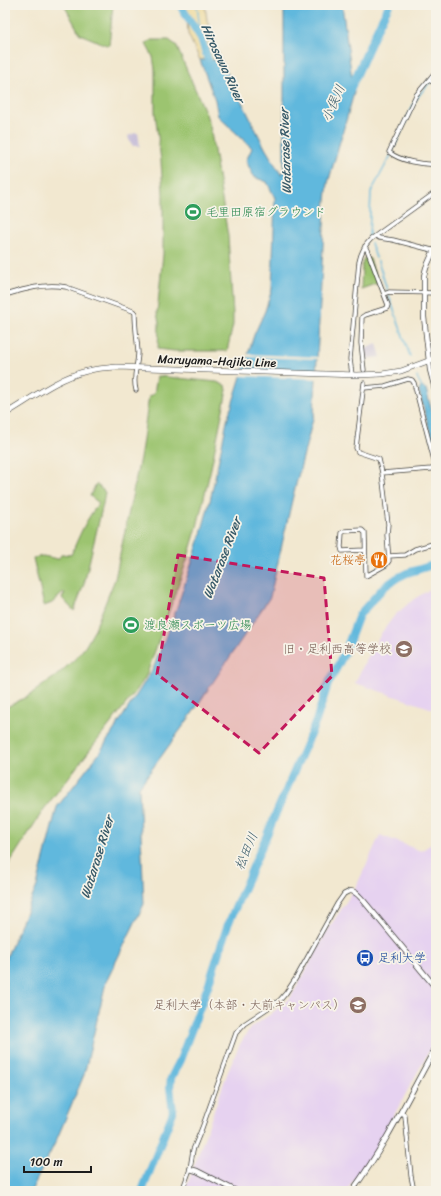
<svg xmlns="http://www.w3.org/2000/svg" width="441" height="1196" viewBox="0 0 441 1196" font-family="Sriracha,'Klee One',sans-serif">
  <rect width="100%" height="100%" fill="#f7f3e8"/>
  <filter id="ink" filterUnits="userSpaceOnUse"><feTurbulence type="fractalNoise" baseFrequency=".025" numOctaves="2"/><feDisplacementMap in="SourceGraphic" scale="8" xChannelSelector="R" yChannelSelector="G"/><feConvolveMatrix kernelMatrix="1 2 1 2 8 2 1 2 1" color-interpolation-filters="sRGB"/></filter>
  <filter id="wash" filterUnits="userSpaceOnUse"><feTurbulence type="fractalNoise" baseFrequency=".012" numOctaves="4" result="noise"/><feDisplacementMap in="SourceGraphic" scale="16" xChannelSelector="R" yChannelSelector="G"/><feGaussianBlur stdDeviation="0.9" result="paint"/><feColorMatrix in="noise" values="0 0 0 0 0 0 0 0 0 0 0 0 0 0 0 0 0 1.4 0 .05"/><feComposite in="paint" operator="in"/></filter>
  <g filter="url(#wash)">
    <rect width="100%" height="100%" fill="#f2e8d0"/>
    <path fill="#e6d2f0" d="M436,586V710L355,683L363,666L382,632L395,615L414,599Z
      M380,835L421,851L436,841V1038L399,1106L372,1155L346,1191H185L230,1066L240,1044L251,1027L271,1014L291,997L302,978L325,934L356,887Z"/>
    <path fill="#c8bfd8" d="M135,133H138L140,146H133L129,140L128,136Z
      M377,344L381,357L365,359L364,349Z"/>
    <path fill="#9cc470" stroke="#5c7046" d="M64,5H113L109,46L80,34Z
      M151,40H169L176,45L206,114L210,126L228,236L233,314V325L227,351H174L158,349L159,323L157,313L163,254V194L161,161L155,112V69L153,57L146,44Z
      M364,258H367L370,259L378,283L361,289L362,265Z
      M157,376L217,382L226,386L227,390L211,468L197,527L188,557L149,668L145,678L136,691L44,809L5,870V708L28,696L56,676L75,659L85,647L94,631L115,579L141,453L149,396L154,394Z
      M96,484L105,492L103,504L84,584L74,611L62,598L65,593H63L52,603L44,606L33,558L43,556L58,559L62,554L71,555C79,536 86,519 99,503L90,496Z"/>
    <path fill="#eeda9e" stroke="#857b5d" d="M186,5H205L207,21L221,60H200L188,34Z"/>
    <path fill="#60b8dd" stroke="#3e6a7c" d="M284,5H342L354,93L328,183L325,209L314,415L293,496L270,597L189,718L139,787L144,904L106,982L84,1075L56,1141L31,1191H5V1105L8,1101L5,1079V961L37,886L57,807L98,755L153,669L175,613L199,541L210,501L227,421L254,335L265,311L272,289L275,198L267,182L254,177L246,161L252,148L218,116L215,100L200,60H221L265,148L282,176L284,169Z
      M421,387L426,389L436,428V454L419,391Z"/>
    <path fill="#f2e8d0" d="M246,354L319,357V359L245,357Z
      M241,370L319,372L318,379L239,376Z"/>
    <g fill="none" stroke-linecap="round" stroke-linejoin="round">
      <path stroke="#60b8dd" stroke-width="1.5" d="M197,5L201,38
        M392,152L415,101L420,94L436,75
        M369,237L371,192L391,155
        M371,243L376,258
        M378,261L387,290
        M389,296L410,356
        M417,377L422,388"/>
      <path stroke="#60b8dd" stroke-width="8" d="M180,5L201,38L211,69
        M349,92L379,25L389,5
        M142,1191L173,1112L170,1087L171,1078L180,1060L208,986L227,927L316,721L328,684L345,652L359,615L375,597L384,587L397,578L407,573L436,564"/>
    </g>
  </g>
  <g filter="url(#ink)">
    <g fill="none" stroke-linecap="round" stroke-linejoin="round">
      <defs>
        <path id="minor" d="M436,71L416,95L389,152C400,161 422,165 436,164
          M429,80L436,84
          M376,236L379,238L393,240L436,251
          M384,294L389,292L436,293
          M5,295C25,289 45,283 66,287L133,311L135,313C135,326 137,339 138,352C138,365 132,377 136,390
          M364,370L361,343L362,317L365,315L387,308L388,305L368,252L365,246
          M352,375L350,359L359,262C361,252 364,246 371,239L436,192
          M364,383L356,448L358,452L379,459L382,473L388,524L387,535L389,561L386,565L366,576L365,533L362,530L345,531L342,533L341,547L342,551L365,550
          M364,388L385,386L408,379L412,380L414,383L436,468
          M382,473L431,469L436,468
          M389,556L405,555L415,549L436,543
          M401,1111L405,1116L411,1176L414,1191
          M182,1191L190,1169L193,1150L202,1128L236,1033L244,1024L280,1000L286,993L296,978L337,904L344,894L350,891"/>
        <path id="tertiary" d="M434,250L426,268L424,276V317L430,370L436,393
          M350,891C356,891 359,896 363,900L436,988
          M190,1169L197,1171L236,1191
          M352,1191C385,1146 409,1096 436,1047"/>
        <path id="secondary" d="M5,414C31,399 57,378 87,371C97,368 107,368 117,367L357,375L382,374L401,371L436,358"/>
      </defs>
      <use href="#minor" stroke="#3c3b37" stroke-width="5"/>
      <use href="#tertiary" stroke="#3c3b37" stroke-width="6"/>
      <use href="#secondary" stroke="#3c3b37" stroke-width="6"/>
      <use href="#minor" stroke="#fff" stroke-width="3.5"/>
      <use href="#tertiary" stroke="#fff" stroke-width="4.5"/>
      <use href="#secondary" stroke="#fff" stroke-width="5"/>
    </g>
  </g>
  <path fill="#c2185b" fill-opacity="0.2" stroke="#c2185b" stroke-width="3" stroke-dasharray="8 5" stroke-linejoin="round" d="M178,555L324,578L332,676L259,753L157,674Z"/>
  <defs>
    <symbol id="stadium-disc" viewBox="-11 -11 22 22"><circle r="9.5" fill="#2e9e5b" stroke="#f7f3e8"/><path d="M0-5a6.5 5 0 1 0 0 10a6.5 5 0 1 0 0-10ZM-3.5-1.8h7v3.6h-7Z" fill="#fff"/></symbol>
    <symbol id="restaurant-disc" viewBox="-11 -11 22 22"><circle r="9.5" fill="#e8710a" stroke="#f7f3e8"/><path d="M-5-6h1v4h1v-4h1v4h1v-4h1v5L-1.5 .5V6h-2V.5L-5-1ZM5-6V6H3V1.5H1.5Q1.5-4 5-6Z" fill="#fff"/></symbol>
    <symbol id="school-disc" viewBox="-11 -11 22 22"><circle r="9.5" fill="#8d6e63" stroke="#f7f3e8"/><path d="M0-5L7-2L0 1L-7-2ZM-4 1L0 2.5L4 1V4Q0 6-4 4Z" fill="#fff"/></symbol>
    <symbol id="bus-disc" viewBox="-11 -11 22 22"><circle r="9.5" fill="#1a4fb4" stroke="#f7f3e8"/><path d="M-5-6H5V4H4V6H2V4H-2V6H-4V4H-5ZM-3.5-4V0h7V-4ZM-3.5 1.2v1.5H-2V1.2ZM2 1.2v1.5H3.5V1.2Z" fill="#fff"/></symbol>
    <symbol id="university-disc" viewBox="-11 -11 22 22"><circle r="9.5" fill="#8d6e63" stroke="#f7f3e8"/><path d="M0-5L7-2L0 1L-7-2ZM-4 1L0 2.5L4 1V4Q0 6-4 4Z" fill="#fff"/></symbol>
  </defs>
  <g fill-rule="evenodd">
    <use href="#stadium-disc" x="183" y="202" width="20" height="20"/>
    <use href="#restaurant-disc" x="369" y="550" width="20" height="20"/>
    <use href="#stadium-disc" x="121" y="615" width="20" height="20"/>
    <use href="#school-disc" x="394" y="639" width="20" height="20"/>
    <use href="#bus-disc" x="355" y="948" width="20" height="20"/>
    <use href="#university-disc" x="348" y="995" width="20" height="20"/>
  </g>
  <g text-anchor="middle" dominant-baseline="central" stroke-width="3.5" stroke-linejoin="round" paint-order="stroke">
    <g font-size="12" fill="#27864d" stroke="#f7f3e8" text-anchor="start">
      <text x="206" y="212">毛里田原宿グラウンド</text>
      <text x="144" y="625">渡良瀬スポーツ広場</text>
    </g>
    <g font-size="12" fill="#1c1c1c" stroke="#f7f3e8">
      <text transform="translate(217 361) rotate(2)">Maruyama-Hajika Line</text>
    </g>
    <g font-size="12" fill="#c56008" stroke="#f7f3e8" text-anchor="end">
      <text x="366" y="560">花桜亭</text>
    </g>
    <g font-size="12" fill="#785e54" stroke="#f7f3e8" text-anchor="end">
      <text x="391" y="649">旧・足利西高等学校</text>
      <text x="345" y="1005">足利大学（本部・大前キャンパス）</text>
    </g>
    <g font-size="12" fill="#164399" stroke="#f7f3e8" text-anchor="start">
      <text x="378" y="958">足利大学</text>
    </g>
    <g font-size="13" font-style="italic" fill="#375a69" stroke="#f7f3e8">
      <text transform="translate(223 63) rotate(65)">Hirosawa River</text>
      <text transform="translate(333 103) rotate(-66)">小俣川</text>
      <text transform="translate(285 151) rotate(-92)">Watarase River</text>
      <text transform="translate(222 558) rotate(-69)">Watarase River</text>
      <text transform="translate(246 851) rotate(-67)">松田川</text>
      <text transform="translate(97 857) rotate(-73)">Watarase River</text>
    </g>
  </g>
  <rect width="441" height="1196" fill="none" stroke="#f7f3e8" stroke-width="20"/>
  <path d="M24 1166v6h67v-6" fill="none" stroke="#1c1c1c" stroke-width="2"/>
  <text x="30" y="1166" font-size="12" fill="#1c1c1c" stroke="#f7f3e8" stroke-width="3" paint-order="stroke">100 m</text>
</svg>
